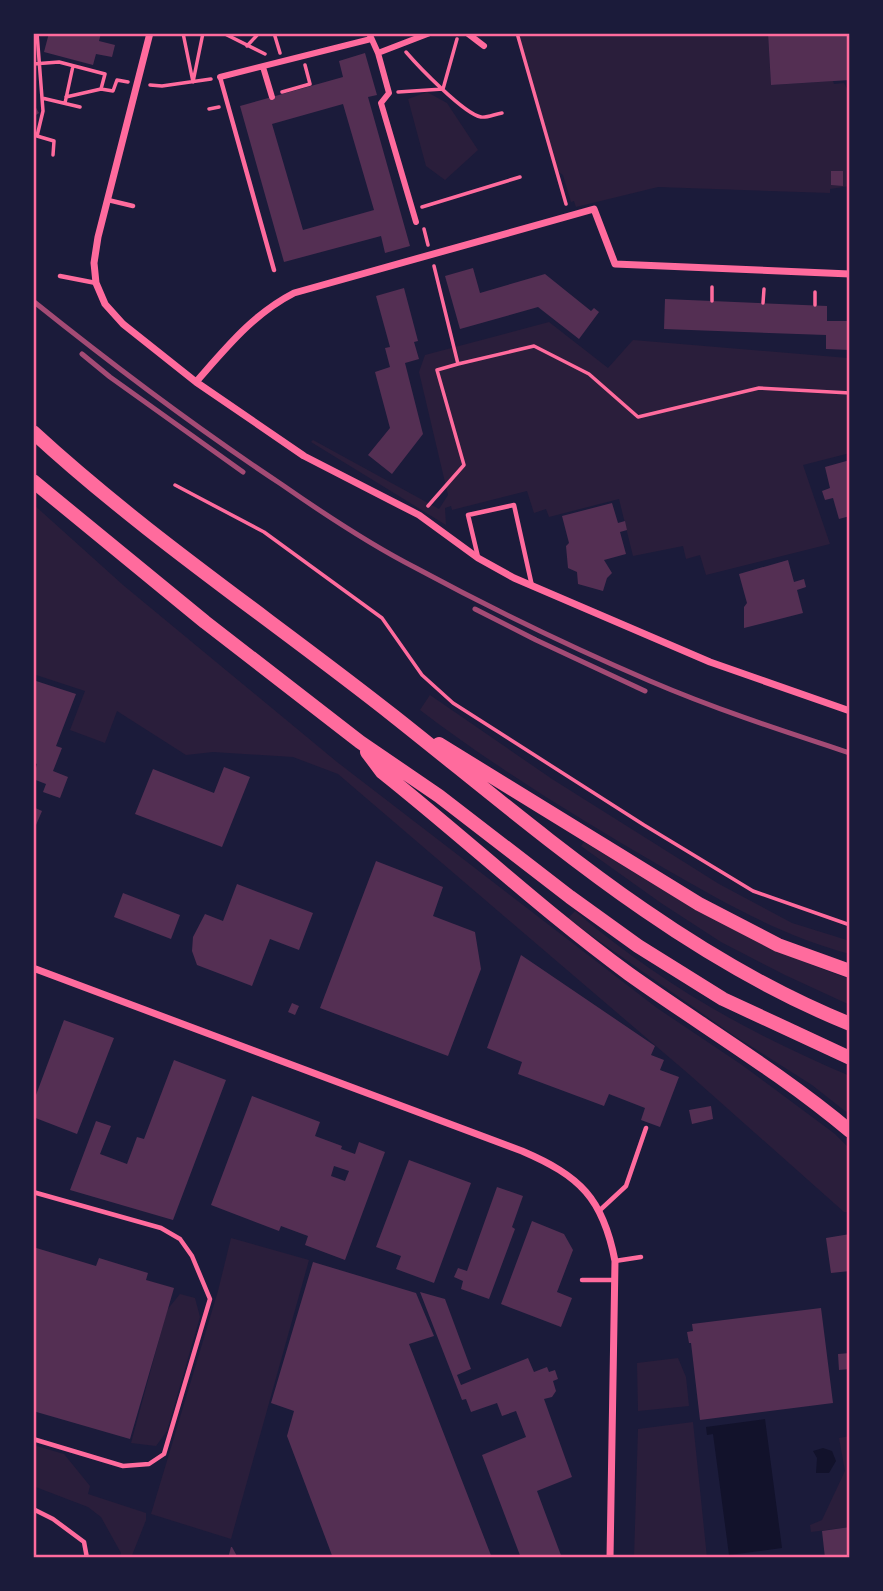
<svg xmlns="http://www.w3.org/2000/svg" width="883" height="1591" viewBox="0 0 883 1591" font-family="'Space Grotesk',sans-serif">
  <rect width="100%" height="100%" fill="#1b1b3a"/>
  <path fill="#2a1e3b" d="M516,33H768L771,85L833,81L834,84L844,83L850,94V186L830,189V193L658,187L576,207L574,201L571,202L563,175L557,171Z
    M427,92L447,103L478,150L445,180L426,166L408,99Z
    M549,322L608,368L633,340L848,358L850,453L803,465L830,544L706,575L700,555L686,559L683,546L633,556L619,499L549,517L546,509L534,513L527,491L452,510L451,506L445,508L446,525L311,442L313,440L439,509L448,495L419,372L425,355Z
    M33,504L123,585L337,762L657,1008L742,1065L835,1134L850,1149V1212H844L691,1076L338,774L293,757L213,752L186,755L117,711L105,743L70,730L85,691L33,674Z
    M430,695L552,779L719,884L792,923L850,941V954C776,934 722,901 657,864C576,817 495,767 420,710Z
    M584,842C669,894 754,947 850,979V1005L785,975L721,942L661,903L581,846Z
    M575,911C661,984 746,1032 850,1076V1115L812,1085L733,1035L585,931L568,918Z
    M231,1238L309,1260L231,1539L151,1514L218,1291Z
    M180,1294L195,1298L200,1317L167,1431L156,1446L131,1443L167,1310Z
    M678,1358L686,1377L689,1406L638,1411L637,1363Z
    M693,1422L707,1558H634L638,1429Z
    M850,1436V1527L811,1532L810,1525L822,1520L845,1471L839,1438Z
    M33,1445L64,1454L90,1486L88,1494L146,1513V1520L131,1558H119L121,1553L101,1517L88,1507L33,1486Z"/>
  <path fill="#12122b" d="M765,1419L782,1548L729,1555L713,1434L707,1435L706,1427Z
    M823,1448L832,1451L836,1461L829,1473H816L817,1458L813,1451Z"/>
  <path fill="#542f53" fill-rule="evenodd" d="M49,33H101L99,41L115,45L112,57L96,54L93,65L44,52Z
    M768,33H850V80L771,85Z
    M365,53L377,95L368,97L410,246L385,253L381,236L284,262L240,106L343,77L339,61ZM343,104L374,210L303,230L272,124Z
    M35,106L39,113L33,117V107Z
    M831,171H843V186L831,185Z
    M473,268L480,293L545,274L591,311L594,308L599,312L579,339L538,307L460,329L445,276Z
    M404,288L418,341L414,342L419,359L405,363L423,434L392,474L368,455L390,428L375,372L390,367L385,348L390,347L376,296Z
    M665,299L827,306V321H850V350L826,349V335L664,329Z
    M850,460V516L839,519L833,498L825,500L822,491L830,488L825,467Z
    M612,503L618,523L625,521L627,530L620,532L626,554L604,560L612,573L607,578L603,591L578,584L577,572L568,568L566,546L569,543L562,516Z
    M788,560L794,582L804,579L806,587L797,590L803,613L744,628V607L747,603L739,574Z
    M33,680L76,694L56,746L62,748L53,771L68,777L60,798L43,792L46,784L33,779L37,764L33,762Z
    M224,767L250,777L222,847L135,814L153,769L214,793Z
    M33,807L42,811L33,832Z
    M376,861L443,887L433,916L475,932L481,969L448,1056L320,1008Z
    M237,884L313,913L299,950L270,939L252,986L197,965L192,951L193,937L205,914L223,921Z
    M123,893L180,915L171,939L114,917Z
    M521,955L655,1046L651,1055L664,1060L660,1070L679,1077L660,1127L641,1120L645,1108L609,1094L604,1106L518,1074L522,1062L487,1048Z
    M292,1003L299,1006L295,1015L288,1012Z
    M64,1020L114,1038L77,1134L33,1117V1103Z
    M174,1060L226,1080L173,1220L70,1190L96,1121L111,1126L100,1154L127,1164L137,1137L144,1139Z
    M252,1096L320,1122L315,1136L342,1146L341,1149L355,1154L359,1142L385,1152L345,1260L305,1245L308,1236L281,1226L279,1231L211,1205ZM334,1166L349,1171L345,1181L331,1176Z
    M711,1106L713,1119L692,1124L689,1110Z
    M409,1160L471,1183L434,1283L396,1269L401,1256L376,1247Z
    M497,1187L523,1196L512,1227L515,1229L489,1299L461,1289L463,1281L454,1277L458,1268L467,1271Z
    M532,1221L564,1234L573,1250L557,1292L572,1298L561,1327L501,1304Z
    M850,1234V1271L831,1273L826,1238Z
    M33,1247L96,1266L99,1258L148,1273L146,1280L174,1288L130,1439L33,1411Z
    M313,1262L416,1293L434,1336L409,1344L492,1558H333L287,1436L294,1411L271,1403Z
    M420,1292L445,1299L471,1369L457,1375L461,1385L528,1358L534,1372L547,1367L549,1372L555,1370L558,1379L553,1381L556,1391L552,1397L544,1399L572,1477L537,1491L562,1558H521L482,1455L526,1437L516,1411L502,1416L497,1403L471,1412L466,1399L462,1400Z
    M821,1308L833,1403L700,1420L691,1343H689L687,1332L693,1331L692,1324Z
    M850,1353V1369L839,1370L838,1354Z
    M850,1527V1558H825L822,1531Z
    M231,1547H232L238,1558H228Z"/>
  <g fill="none" stroke-linecap="round" stroke-linejoin="round">
    <path stroke="#ff6b9d" stroke-width="3.5" d="M37,33L43,111L37,136L54,141L53,155
      M183,33L193,82L203,33
      M223,33L265,54
      M274,33L280,53
      M517,33L566,204
      M247,46L259,33
      M406,52C418,66 464,114 481,117C487,118 495,114 502,113
      M33,64L59,62L105,74L101,89
      M150,85L162,86L211,79
      M282,92L310,84L305,65
      M398,92L443,89L457,39
      M66,97L101,89L113,91L117,80L128,82
      M42,98L80,107
      M65,103L73,66
      M209,109L219,107
      M422,207L520,177
      M424,229L428,245
      M712,301V287
      M763,303L764,289
      M815,305V292
      M458,364L534,346L589,374L638,417L759,388L850,393
      M175,485L264,532L382,618L422,675L453,703L644,825L753,891L850,925
      M428,506L464,465L437,370L458,364L434,266"/>
    <path stroke="#ff6b9d" stroke-width="4.5" d="M220,77L274,270
      M108,200L133,206
      M60,276L96,283
      M478,557L468,515L514,505L532,586
      M33,1192L161,1228L180,1239L192,1256L210,1299L164,1454L149,1464L123,1466L33,1439
      M599,1211L626,1186L646,1128
      M615,1261L641,1257
      M582,1280H614
      M33,1509L53,1519L84,1542L87,1558"/>
    <path stroke="#ff6b9d" stroke-width="6" d="M369,33L378,53
      M467,33L484,46
      M263,67L272,97
      M220,77L371,39
      M416,222L381,103L389,93L378,53L430,33"/>
    <path stroke="#ff6b9d" stroke-width="7" d="M150,33L98,237L94,263L96,283L105,304L123,324L196,382L304,456L419,515L478,558L514,578L710,662L850,711
      M196,382C226,348 253,314 294,293L594,209L615,264L850,274
      M33,968L522,1151C580,1176 603,1198 615,1261L610,1558"/>
    <path stroke="#ff6b9d" stroke-width="14" d="M33,432C146,536 275,622 395,717C539,831 677,954 850,1024
      M33,481L205,622L360,742L439,796L570,897L638,946L723,999L850,1058
      M439,744L699,904L778,945L850,971
      M367,752L382,772C465,838 543,911 629,974C702,1026 781,1073 850,1131"/>
    <path stroke="#a44b75" stroke-width="5" d="M33,301C114,366 195,427 281,484C324,514 369,544 416,568C492,609 571,647 650,681C715,709 783,731 850,753
      M82,354L110,377L243,472
      M475,609L536,640L645,691"/>
  </g>
  <rect width="883" height="1591" fill="none" stroke="#1b1b3a" stroke-width="70"/>
  <rect x="35" y="35" width="813" height="1521" fill="none" stroke="#ff6b9d" stroke-width="2.5"/>
</svg>
